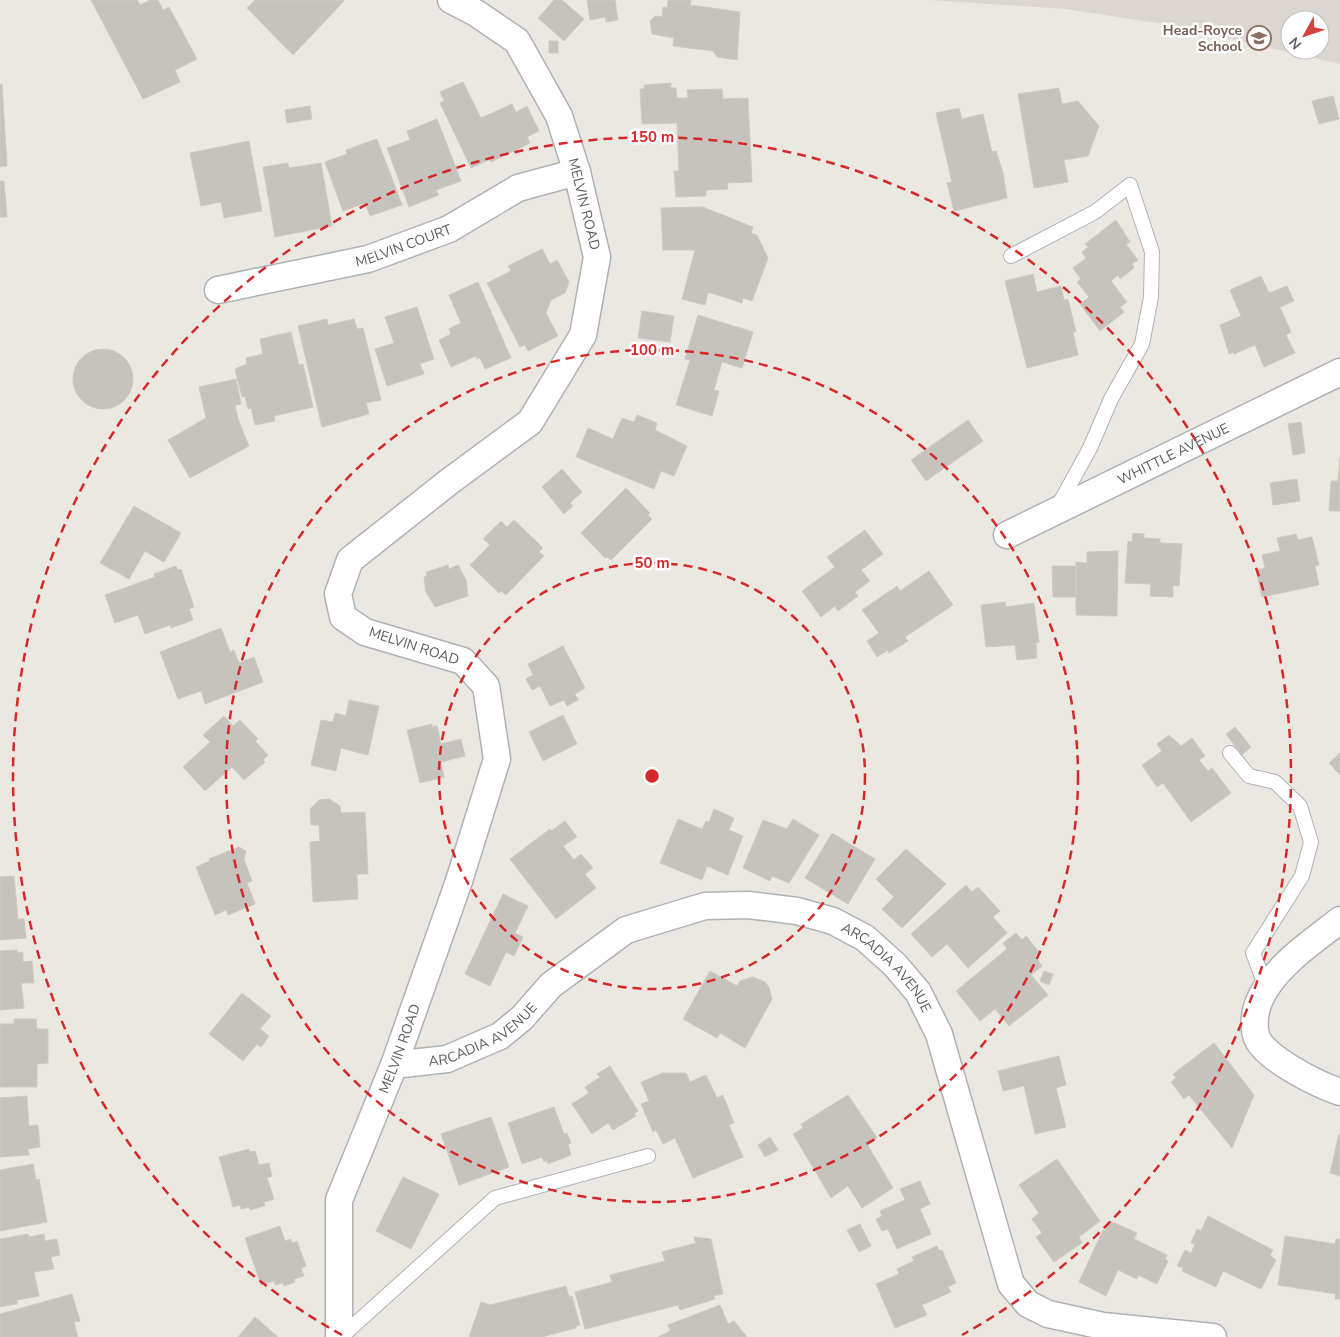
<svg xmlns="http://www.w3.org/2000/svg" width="1340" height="1337" viewBox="0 0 1340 1337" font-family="'Nunito Sans',sans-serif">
  <rect width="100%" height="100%" fill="#ebe8e2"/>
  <path fill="#dbd7d0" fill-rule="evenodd" d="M928,0H1340V64L1176,26L1066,9ZM1290,20H1320V50H1290Z"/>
  <path fill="#c6c3be" stroke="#cfcac1" d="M91,0H137L140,5L150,0H158L163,10L169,7L197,59L175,70L180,82L143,99Z
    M255,0H343L344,1L293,55L247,8Z
    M554,0H562L584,19L564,41L538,18Z
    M587,0H615L618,20L606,22L605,17L590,20Z
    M668,0H691L690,5L740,12L737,60L717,57L713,51L673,46L674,38L652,34L650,21L655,16L662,17L663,7L667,8Z
    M549,41H558V53H549Z
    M463,82L481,118L512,104L516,112L527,106L539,131L527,137L530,143L491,162L490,159L471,168L440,103L444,101L440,92Z
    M671,83V88H676L677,98H688L687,90L722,89L723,99L748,98L752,182L727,183L728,189L706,190V196L676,197L674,171H679L677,123L642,124L640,89H644V85Z
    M0,84H2L7,166L0,167Z
    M1059,88L1062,104L1078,101L1099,126L1088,156L1064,160L1068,182L1034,188L1018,94Z
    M1333,96L1339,119L1319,124L1312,101Z
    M310,106L312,119L287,123L285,110Z
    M959,108L962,119L983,114L992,152L996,151L1003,173L1007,198L954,211L947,183L952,182L936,113Z
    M437,119L461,181L436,190L439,195L409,207L387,148L410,140L407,131Z
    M377,139L402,205L370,216L365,203L343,211L325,162L347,154L346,150Z
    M249,141L262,211L224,218L221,202L201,206L190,153Z
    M288,163L289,168L321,163L332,226L275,237L263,167Z
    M0,181H4L7,217H0Z
    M703,207L753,227L751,233L757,235L768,258L752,301L743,298L742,303L708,292L705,305L682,299L695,250H663L661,208Z
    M1116,220L1130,242L1126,244L1138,260L1132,264L1134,268L1120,279L1118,275L1111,281L1127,302L1120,307L1124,312L1100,331L1080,304L1089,297L1077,282L1081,279L1073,268L1086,258L1082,252L1088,247L1085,244Z
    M542,249L550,264L557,260L569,282L565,293L551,300L546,313L558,336L528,351L525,345L520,347L487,283L511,271L508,266Z
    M1033,274L1037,292L1061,286L1064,300L1068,299L1076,332H1073L1078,355L1027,368L1005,281Z
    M1261,276L1269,293L1287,286L1294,301L1280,307L1291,332L1286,335L1295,353L1264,367L1255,345L1234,354L1233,352L1229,354L1220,325L1241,316L1230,290Z
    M478,282L511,358L485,369L480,358L477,359L476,356L451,367L439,340L451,334L449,329L461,323L449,295Z
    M417,307L434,359L420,364L424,374L387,386L375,349L394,343L385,317Z
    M642,311L674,316L670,342L638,338Z
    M698,315L753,332L742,368L722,362L714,390L719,391L712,416L676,405L690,360L685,359Z
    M327,319L328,325L354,319L357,329L363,328L381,400L366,403L369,414L322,427L298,326Z
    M291,332L299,365L303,364L313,407L274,416L275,421L255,425L251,408L248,409L245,396L242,397L235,369L247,364L246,358L263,354L260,339Z
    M73 379a30 30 0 1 1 60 0a30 30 0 1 1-60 0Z
    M236,379L241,404L235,405L238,419L249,446L190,478L168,440L206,418L199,387Z
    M637,415L657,423L655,430L687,446L674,476L661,471L654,489L576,457L588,428L613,439L622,418L634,422Z
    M968,420L983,441L926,481L911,460Z
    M1301,422L1305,453L1293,455L1288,424Z
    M1340,457V511H1329L1331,481H1338Z
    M562,469L582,492L570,503L573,506L564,514L542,487Z
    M1297,479L1300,501L1273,505L1270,483Z
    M626,488L650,513L648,515L652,519L611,560L607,557L605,558L581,533Z
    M134,506L181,533L164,562L145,551L129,579L100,563Z
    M514,520L543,548L539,552L544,556L506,595L501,591L499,593L470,565L490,545L483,539L501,521L507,527Z
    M865,530L883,554L861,570L870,581L855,592L858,596L838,611L835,606L821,617L802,591L835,567L827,557Z
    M1133,533L1144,534V538L1160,539V543L1182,544L1179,586L1173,585V597L1150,596L1151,584L1125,583L1128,541L1132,542Z
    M1296,534L1298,540L1312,537L1319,565L1315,566L1319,585L1262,597L1256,570L1265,568L1262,555L1280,551L1277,538Z
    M1118,551L1117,616L1076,615V562L1087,563V552Z
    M448,565L449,569L458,565L466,580L468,596L435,607L426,592L424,577L427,576L426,572Z
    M176,566L178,570L181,569L194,607L189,609L193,620L171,628L170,625L145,634L138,615L115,623L105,595L155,577L154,574Z
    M1052,566H1076V597H1053Z
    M929,571L953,605L905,637L908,641L889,653L888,650L877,657L867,641L879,633L862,610L897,586L900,591Z
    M1005,602L1006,607L1034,603L1039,642L1036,643L1037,658L1017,660L1015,645L986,647L981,605Z
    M221,628L230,652L234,650L239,663L254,657L263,682L205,704L201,691L178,699L160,652Z
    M563,646L585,688L575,694L578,700L567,706L564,700L550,706L540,686L532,690L526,679L533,675L528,664Z
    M349,700L379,706L368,755L341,748L336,771L311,765L321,720L333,722L335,713L346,716Z
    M563,715L577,744L543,761L529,732Z
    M224,716L233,726L240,720L258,739L255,741L268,755L263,760L265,762L244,780L232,767L205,791L183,767L210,742L203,735Z
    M432,724V727L437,726L441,744L461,739L465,756L441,762L444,777L420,783L407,730Z
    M1235,727L1251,747L1242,755L1226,734Z
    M1169,735L1181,746L1192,738L1205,756L1199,760L1208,771L1212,768L1231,793L1191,822L1163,783L1157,787L1142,765L1162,751L1157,744Z
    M1340,753V775L1329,763Z
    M329,799L340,806L341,813L365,812L368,874H357L358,899L313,902L310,842L320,841L319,825H311L310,809L319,800Z
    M714,809L734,818L729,830L743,836L728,875L707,866L702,880L660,863L678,819L702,829L706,821L709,822Z
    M793,819L819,835L789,883L772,876L770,881L743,868L763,820L787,829Z
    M565,821L577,837L563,846L574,860L581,854L593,868L585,874L596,888L556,919L510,859L550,829L551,831Z
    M832,833L875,859L848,904L805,878Z
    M239,847L246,851L244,859L252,881L247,883L255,904L228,915L226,910L215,915L196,867L210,861L209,859Z
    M906,849L946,884L902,928L882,909L894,897L876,879Z
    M14,876L18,919H24L26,938L0,940V877Z
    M966,885L972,892L978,887L1000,911L993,917L1007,933L968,968L947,944L932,957L911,934Z
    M503,894L528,906L515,933L523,937L514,956L506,952L490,986L465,974Z
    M1016,933L1022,940L1026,936L1040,953L1035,956L1042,966L1031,975L1048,995L1009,1026L995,1009L980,1021L956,991L1007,949L1003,943Z
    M17,950V953L23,952V962L32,961L34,983H21L24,1008L0,1010V951Z
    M710,971L737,986L740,981L753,977L765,982L769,987L772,999L745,1048L720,1033L717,1038L683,1019Z
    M1044,971L1053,974L1049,985L1040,981Z
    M242,993L271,1016L260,1029L269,1036L261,1047L257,1044L243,1061L209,1034Z
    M14,1019H36L37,1029H48V1063L37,1064V1087H0V1024H14Z
    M1214,1043L1254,1095L1232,1148L1189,1095L1184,1099L1171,1082L1176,1078L1173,1074Z
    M1059,1056L1066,1085L1056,1088L1066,1127L1035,1134L1024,1086L1003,1091L998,1071Z
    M610,1066L638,1111L634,1114L636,1116L613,1130L608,1123L592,1134L572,1104L589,1093L585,1087L600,1077L597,1074Z
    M663,1073H686L690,1082L706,1075L717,1098L723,1095L734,1123L729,1125L743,1157L693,1178L675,1138L663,1144L656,1130L653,1132L641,1104L649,1101L641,1082Z
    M848,1095L877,1138L867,1144L893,1188L862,1208L848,1186L831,1198L793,1134L803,1128L801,1124Z
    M27,1096L29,1126L38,1125L40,1147L28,1149L29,1155L0,1157V1098Z
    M554,1107L564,1134L567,1133L571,1143L568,1144L571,1155L548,1164L547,1161L544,1162L542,1157L522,1164L508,1123Z
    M491,1117L509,1167L459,1185L441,1134Z
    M1339,1134H1340V1176L1330,1173Z
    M770,1137L778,1150L765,1157L758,1145Z
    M249,1149L250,1152L255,1151L259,1165L269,1163L272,1176L267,1178L274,1199L264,1202L265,1206L250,1210L249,1207L241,1209L240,1205L233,1207L219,1157Z
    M1057,1159L1100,1221L1079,1237L1082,1243L1054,1262L1036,1237L1042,1233L1032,1219L1039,1213L1019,1185Z
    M33,1164L36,1180L39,1179L47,1222L0,1231V1170Z
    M403,1177L439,1194L411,1249L376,1231Z
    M920,1181L930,1204L920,1209L931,1234L897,1249L888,1229L882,1231L876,1219L882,1216L880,1211L905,1200L900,1189Z
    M1208,1216L1273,1250L1270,1255L1276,1260L1261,1289L1223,1271L1216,1287L1182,1271L1183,1268L1177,1266L1185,1250L1191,1253L1195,1244L1191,1243L1197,1229L1201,1231Z
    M1110,1221L1137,1233L1134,1239L1167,1255L1165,1259L1168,1261L1157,1284L1138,1275L1137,1279L1118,1270L1106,1296L1079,1282L1103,1230L1105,1231Z
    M860,1224L871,1246L859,1252L847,1230Z
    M280,1226L285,1241L291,1239L292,1243L297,1241L306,1266L301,1268L304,1276L294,1279L295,1282L284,1286L283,1283L275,1285L274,1281L261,1285L245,1238Z
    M28,1234L29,1237L44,1234L45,1241L57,1239L60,1255L51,1257L54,1269L34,1272L39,1296L17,1300V1304L0,1307V1239Z
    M1285,1236L1335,1244L1336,1239H1340V1299H1335L1336,1294L1278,1285Z
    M694,1237L711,1239L723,1294L713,1296L715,1299L680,1310L678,1305L585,1329L575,1292L612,1282L610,1275L665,1261L662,1252L696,1243Z
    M937,1246L939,1251L942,1250L956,1283L948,1287L951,1292L922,1305L927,1315L895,1328L876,1284L899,1274L897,1269L914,1261L912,1257Z
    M566,1286L569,1297L572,1296L580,1325L576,1326V1328L542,1337H469L481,1302L490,1305Z
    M72,1294L80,1321L74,1322L78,1337H0V1314Z
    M720,1305L728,1324L734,1321L747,1337H658L670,1331L668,1325Z
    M255,1317L278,1337H238Z"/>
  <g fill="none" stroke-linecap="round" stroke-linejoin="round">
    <defs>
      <path id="lane" d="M1011,256L1095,212L1130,185L1152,252L1151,297L1142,344L1111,399L1090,448L1057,508
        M1230,753L1249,776L1275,782L1300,806L1311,842L1302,876L1253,953L1266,987
        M341,1337L495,1198L648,1156"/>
      <g id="street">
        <path id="s1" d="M218,290L368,259L449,229L518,188L577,172"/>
        <path id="s2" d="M1007,535L1340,372"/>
        <path d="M1340,920C1315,940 1284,960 1266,988C1257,1002 1252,1018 1256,1035C1261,1057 1319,1085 1340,1092"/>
        <path id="s3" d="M394,1065L447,1059L500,1036L522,1018L551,985L626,930L705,906L748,905L797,911L833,921L865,938L895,965L918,992L939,1034L1011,1284L1028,1304L1048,1314L1103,1326L1213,1337"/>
        <path id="s4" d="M339,1337V1200L394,1065L459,881L497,759L486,686L463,661L365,632L343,617L338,594L350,560L450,481L530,422L583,335L597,257L577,172L559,116L517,41L476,13L451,0"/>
      </g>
    </defs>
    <use href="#lane" stroke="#afb2b5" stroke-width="16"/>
    <use href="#street" stroke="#afb2b5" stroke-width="29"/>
    <use href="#lane" stroke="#fff" stroke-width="14"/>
    <use href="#street" stroke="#fff" stroke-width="26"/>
  </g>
  <g fill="none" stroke="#d62828" stroke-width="2.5" stroke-dasharray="9 6">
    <circle cx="652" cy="776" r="213"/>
    <circle cx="652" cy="776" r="426"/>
    <path d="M342 1335A639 639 0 1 1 962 1335"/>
  </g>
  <defs>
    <symbol id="school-ring" viewBox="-11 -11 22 22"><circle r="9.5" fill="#fff" stroke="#8d6e63" stroke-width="1.5"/><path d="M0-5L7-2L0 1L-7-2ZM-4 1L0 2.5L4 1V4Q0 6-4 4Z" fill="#8d6e63"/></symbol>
  </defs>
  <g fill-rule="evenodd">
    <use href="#school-ring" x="1245" y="24" width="28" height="28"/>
  </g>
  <g text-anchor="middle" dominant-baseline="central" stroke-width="5" stroke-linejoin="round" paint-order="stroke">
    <g font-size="14" font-weight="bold" fill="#785e54" stroke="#fff" text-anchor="end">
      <text x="1242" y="30">Head-Royce<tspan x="1242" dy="16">School</tspan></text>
    </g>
    <g font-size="14" fill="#5a5d61" stroke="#fff">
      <text transform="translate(584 204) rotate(76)">MELVIN ROAD</text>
      <text stroke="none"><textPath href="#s1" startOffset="191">MELVIN COURT</textPath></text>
      <text stroke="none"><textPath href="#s2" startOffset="185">WHITTLE AVENUE</textPath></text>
      <text transform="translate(414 646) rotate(18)">MELVIN ROAD</text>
      <text stroke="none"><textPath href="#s3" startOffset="561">ARCADIA AVENUE</textPath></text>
      <text stroke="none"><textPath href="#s3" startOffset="96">ARCADIA AVENUE</textPath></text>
      <text stroke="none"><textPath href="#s4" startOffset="300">MELVIN ROAD</textPath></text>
    </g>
  </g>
  <circle cx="652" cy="776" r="8" fill="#d62828" stroke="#fff" stroke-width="2.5"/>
  <g font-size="15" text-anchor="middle" font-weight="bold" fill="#d62828" stroke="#fff" stroke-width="5" stroke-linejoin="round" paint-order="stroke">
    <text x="652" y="142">150 m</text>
    <text x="652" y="355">100 m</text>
    <text x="652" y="568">50 m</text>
  </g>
  <g transform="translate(1305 35) rotate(230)"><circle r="24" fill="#ffffff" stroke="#bdbec0"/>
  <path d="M0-4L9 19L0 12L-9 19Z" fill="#d3423f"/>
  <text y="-8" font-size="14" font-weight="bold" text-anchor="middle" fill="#5a5d61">N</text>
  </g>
</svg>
